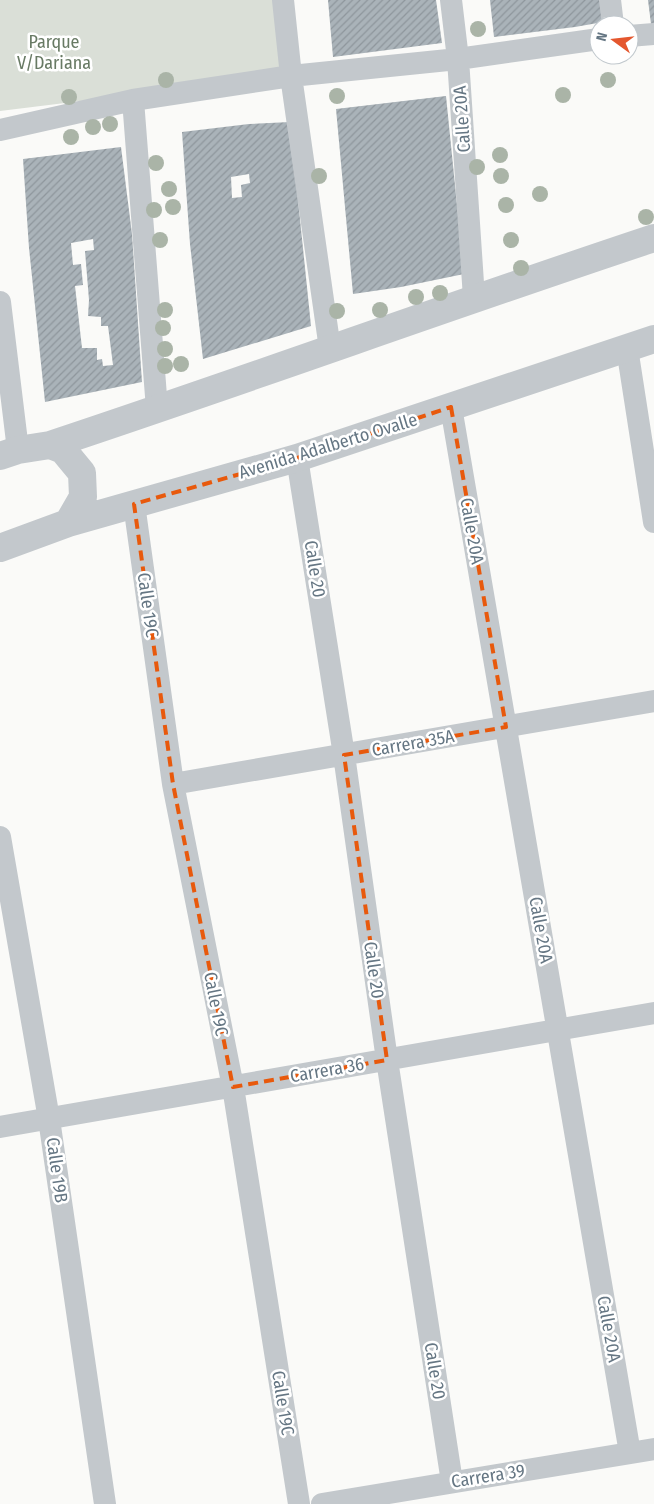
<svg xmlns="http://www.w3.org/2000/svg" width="654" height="1504" viewBox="0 0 654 1504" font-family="'Fira Sans Condensed',sans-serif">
  <defs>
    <pattern id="building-hatch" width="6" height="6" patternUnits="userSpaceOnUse" patternTransform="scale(1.25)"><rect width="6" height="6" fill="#aab3b9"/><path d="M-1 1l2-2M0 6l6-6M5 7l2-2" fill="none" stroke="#8e969c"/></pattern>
  </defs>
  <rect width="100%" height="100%" fill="#fafaf8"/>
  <path fill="#dadfd7" d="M0,0H285L292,75L0,111Z"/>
  <path fill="url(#building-hatch)" fill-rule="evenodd" d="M328,0H436L442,43L333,57Z
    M490,0H606L609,21L575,27L494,37Z
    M648,0H654V24H651Z
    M446,96L464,274L401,287L353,294L336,109Z
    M290,122L311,326L203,359L190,244L182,132L249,124ZM249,174L250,183L241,185L242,197L232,198L231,177Z
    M121,147L132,234L142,382L45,402L29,248L23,159ZM93,239L94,250L85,251L89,300L88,316L101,317V326H108L113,365L103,366L102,359L97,360V348H82L75,286L83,285L81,264L73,265L71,243Z"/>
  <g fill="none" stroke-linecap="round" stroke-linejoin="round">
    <path stroke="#c3c8cc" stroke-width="22" d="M283,0L291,76L330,349
      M451,0L458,59L474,298
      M610,0L613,25
      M629,36L654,34
      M133,100L157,409
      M0,130L133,100L291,76L458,59L599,39
      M0,302L18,450
      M627,348L654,522
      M451,407L630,1453
      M297,458L344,755L387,1060L452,1482
      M134,504L173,784L233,1087L299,1504
      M173,784L654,701
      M0,837L49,1119L105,1504
      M0,1127L654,1013
      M322,1504L654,1449"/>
    <path stroke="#c3c8cc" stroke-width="28" d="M50,445C252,378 452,305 654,238
      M0,456L18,450L50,445L63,450L82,473L83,497L68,523
      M0,548L68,523L297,458L654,339"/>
  </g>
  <g fill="#aab4a7">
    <circle cx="478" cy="29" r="8"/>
    <circle cx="166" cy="80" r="8"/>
    <circle cx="608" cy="80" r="8"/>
    <circle cx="563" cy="95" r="8"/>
    <circle cx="337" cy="96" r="8"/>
    <circle cx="69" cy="97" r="8"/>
    <circle cx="110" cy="124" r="8"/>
    <circle cx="93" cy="127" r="8"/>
    <circle cx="71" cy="137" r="8"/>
    <circle cx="500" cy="155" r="8"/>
    <circle cx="156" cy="163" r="8"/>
    <circle cx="477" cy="167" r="8"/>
    <circle cx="319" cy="176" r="8"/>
    <circle cx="501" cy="176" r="8"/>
    <circle cx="169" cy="189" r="8"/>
    <circle cx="540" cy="194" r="8"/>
    <circle cx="506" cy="205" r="8"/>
    <circle cx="173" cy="207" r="8"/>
    <circle cx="154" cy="210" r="8"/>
    <circle cx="646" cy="217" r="8"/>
    <circle cx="160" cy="240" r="8"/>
    <circle cx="511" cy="240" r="8"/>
    <circle cx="521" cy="268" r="8"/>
    <circle cx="440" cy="293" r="8"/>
    <circle cx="416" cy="297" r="8"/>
    <circle cx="165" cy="310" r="8"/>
    <circle cx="380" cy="310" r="8"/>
    <circle cx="337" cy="311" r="8"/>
    <circle cx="163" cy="328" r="8"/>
    <circle cx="165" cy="349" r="8"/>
    <circle cx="181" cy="364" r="8"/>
    <circle cx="165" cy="366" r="8"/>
  </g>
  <path fill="none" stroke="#e8590c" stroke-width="4" stroke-dasharray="10 6" stroke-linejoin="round" d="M451,407L506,727L344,755L387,1060L233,1087L173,784L134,504L297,458Z"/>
  <g text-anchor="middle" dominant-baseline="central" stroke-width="5" stroke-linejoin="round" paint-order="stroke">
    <g font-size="18" fill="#687a64" stroke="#fff">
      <text x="54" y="42">Parque<tspan x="54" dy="21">V/Dariana</tspan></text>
    </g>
    <g font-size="18" fill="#657683" stroke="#fff">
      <text transform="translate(462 119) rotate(-94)">Calle 20A</text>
      <text transform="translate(328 446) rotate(-17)">Avenida Adalberto Ovalle</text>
      <text transform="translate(472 531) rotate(80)">Calle 20A</text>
      <text transform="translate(315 569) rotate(81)">Calle 20</text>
      <text transform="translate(148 605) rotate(82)">Calle 19C</text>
      <text transform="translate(413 743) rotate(-10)">Carrera 35A</text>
      <text transform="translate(541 930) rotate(80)">Calle 20A</text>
      <text transform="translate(374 970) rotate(82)">Calle 20</text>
      <text transform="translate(216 1004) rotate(79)">Calle 19C</text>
      <text transform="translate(327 1070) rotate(-10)">Carrera 36</text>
      <text transform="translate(57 1170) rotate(82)">Calle 19B</text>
      <text transform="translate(609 1329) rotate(80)">Calle 20A</text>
      <text transform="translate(435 1371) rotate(81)">Calle 20</text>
      <text transform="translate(283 1403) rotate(81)">Calle 19C</text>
      <text transform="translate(488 1476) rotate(-9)">Carrera 39</text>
    </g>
  </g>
  <g transform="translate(614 40) rotate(285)"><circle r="24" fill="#ffffff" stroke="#c1c8cd"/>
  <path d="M0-4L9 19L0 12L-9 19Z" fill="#e4572e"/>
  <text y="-8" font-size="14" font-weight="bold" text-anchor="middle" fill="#657683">N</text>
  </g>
</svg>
